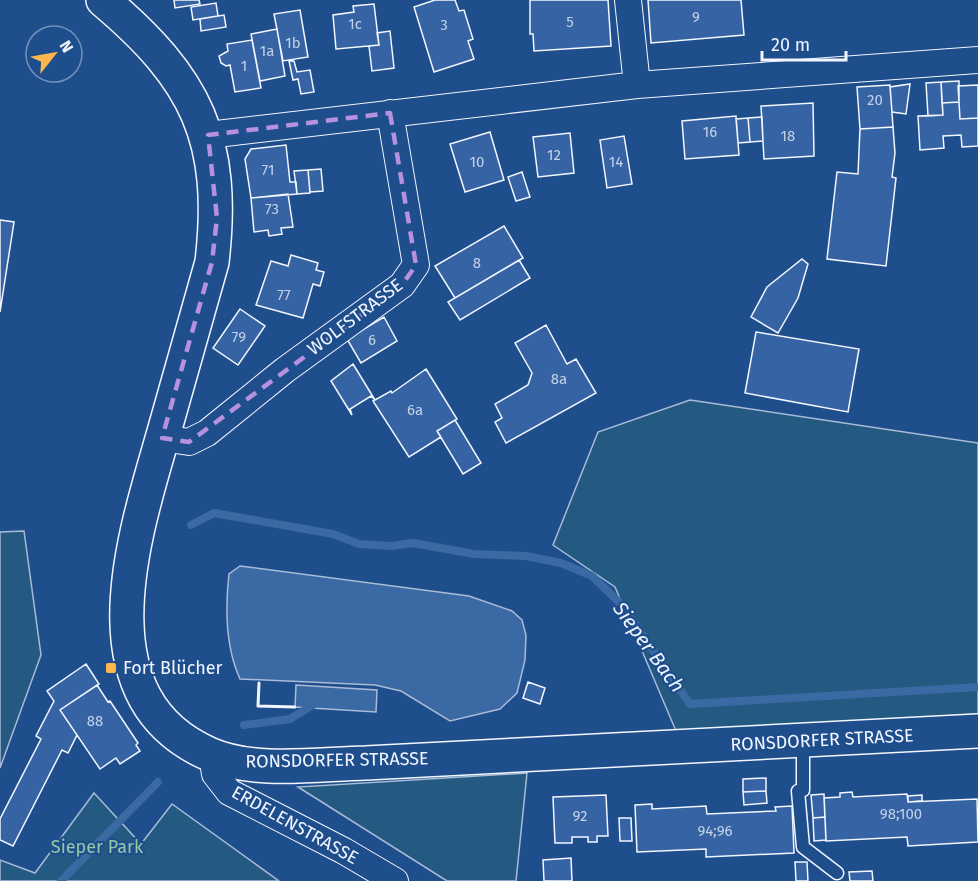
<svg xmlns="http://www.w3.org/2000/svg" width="978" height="881" viewBox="0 0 978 881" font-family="'Fira Sans',sans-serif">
  <rect width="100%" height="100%" fill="#1f4e8c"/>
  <path fill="#245a82" stroke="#a8bbd7" stroke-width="1.5" d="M690,400L978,443V714L676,731L615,587L553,545L598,432Z
    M24,531L41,655L0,768V532Z
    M527,773L516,881H447L298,787Z
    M94,793L141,844L172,804L279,881H0V860L35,873Z"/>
  <path fill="#3b69a3" stroke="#a8bbd7" stroke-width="1.5" d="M240,566L469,596L512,611L522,620L526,635L525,660L517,693L500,709L450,721L401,691L375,685L240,679C225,646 225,609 229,574Z
    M296,685L377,690L376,712L295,707Z"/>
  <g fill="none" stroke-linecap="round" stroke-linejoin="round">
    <path stroke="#3b69a3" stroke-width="8" d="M191,525L214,513L333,534L359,544L391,546L413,543L474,554L526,556L561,563L592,576L622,605L690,704L978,687
      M244,725L290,719L316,703
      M61,881L158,782"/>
  </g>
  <path fill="#3563a3" stroke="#f2f6ff" stroke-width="1.5" d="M174,0H199L200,4L175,8Z
    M435,0H455L459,11L464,10L473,39L468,41L474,59L434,72L414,7Z
    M530,0H608L611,46L534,51L533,34H530Z
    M648,0H741L744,35L651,43Z
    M216,3L218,16L193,20L191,7Z
    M374,4L379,45L336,49L333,15L354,12L353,6Z
    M300,10L308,57L283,61L274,14Z
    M224,15L226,27L201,31L200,19Z
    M277,29L285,76L260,81L251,34Z
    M390,31L394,68L372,71L369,46L379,45L377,33Z
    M252,40L261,88L235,92L230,65L226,66L221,63L219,56L228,51L227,44Z
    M289,61H294L297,72L310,70L314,92L301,94L298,79L293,80Z
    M959,81V102L942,103L941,82Z
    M941,82L943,115L928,116L926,83Z
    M910,84L906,114L892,112L890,87Z
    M890,85L893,127L860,129L857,87Z
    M978,85V118L960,119L958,86Z
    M959,102L960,119L978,118V146L962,147L961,135L943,136L944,148L920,150L918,116L943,115L942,103Z
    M813,103L814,156L764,159L761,106Z
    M736,116L739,155L685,159L682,121Z
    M762,117L763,141L750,142L748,118Z
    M748,118L750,142L738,143L736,119Z
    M893,127L895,153L892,177L896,178L886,266L827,259L837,172L858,174L860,129Z
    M490,132L504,180L465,192L450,144Z
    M570,133L574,173L538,177L533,137Z
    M624,136L632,184L607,188L600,140Z
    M286,145L290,182H296L297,194L251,198L245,159L251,149Z
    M321,169L323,191L310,192L308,170Z
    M308,170L310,193L297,194L294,171Z
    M522,172L530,197L516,201L508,177Z
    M288,194L293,227L281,228L282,234L269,236L268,230L254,232L251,198Z
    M0,220L14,222L0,312Z
    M504,226L523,258L455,298L435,266Z
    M291,255L318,263L316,270L324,272L320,286L313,284L303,318L256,305L271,261L288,266Z
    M802,259L808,264L798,298L778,333L751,317L767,287Z
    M519,260L530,278L460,320L448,302Z
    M240,309L265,326L238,365L213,348Z
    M384,317L397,341L361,363L347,339Z
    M546,325L567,364L576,359L596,393L506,443L495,422L502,418L495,404L528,385L532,373L515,343Z
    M756,332L859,349L848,412L745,393Z
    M353,364L375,400L371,396L350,409L352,415L331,381Z
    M426,369L457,419L437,431L441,437L409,457L373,401L391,391L392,393Z
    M455,420L481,463L463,474L437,431Z
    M86,664L99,684L60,710L77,735L68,753L62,750L13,846L0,840V819L41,739L36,736L54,701L47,691Z
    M528,682L545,688L540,704L523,698Z
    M97,685L108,702L110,701L138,743L136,745L140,751L120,764L116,758L100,769L60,710Z
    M766,778V791L743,792V779Z
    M766,791L767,803L744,805L743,792Z
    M852,792L853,797L907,794L908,802L977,799L978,842L908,846L907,837L826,841L824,798L840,797V793Z
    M824,794L825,817L813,818L811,795Z
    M606,795L608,836H597V842H588V837H572V843H555L553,797Z
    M922,795V801L908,802V796Z
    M652,804V809L706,806L707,814L776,811L775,807L792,806L794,853L706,857V849L637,852L635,805Z
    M825,817L826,840L814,841L813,818Z
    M619,818H631L632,841H620Z
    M571,858L572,881H544L543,860Z
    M795,862H807L808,881H796Z
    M872,871L873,881H850L849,872Z"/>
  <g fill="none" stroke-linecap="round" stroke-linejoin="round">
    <defs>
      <path id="lane" d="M803,743V790L798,791L803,847L837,873"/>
      <path id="street" d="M628,0L637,85
        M208,135L637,85L978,60
        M162,438L189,442L207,433L285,370L402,285L416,265L390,113
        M212,755L215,774L229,792L344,851L395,881"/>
      <path id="secondary" d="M103,0C197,79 226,140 212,262C196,319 180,375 164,432C135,533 79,697 209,754C255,774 317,764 366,763L978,731"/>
    </defs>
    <use href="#lane" stroke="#f2f6ff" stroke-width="15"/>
    <use href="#street" stroke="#f2f6ff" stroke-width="28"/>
    <use href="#secondary" stroke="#f2f6ff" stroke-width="36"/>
    <use href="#lane" stroke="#1f4e8c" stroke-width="12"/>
    <use href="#street" stroke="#1f4e8c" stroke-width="26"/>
    <use href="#secondary" stroke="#1f4e8c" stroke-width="33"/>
    <path stroke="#f2f6ff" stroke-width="3" d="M259,683L258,706L295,707"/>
  </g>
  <path fill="none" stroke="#b691df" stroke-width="4.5" stroke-dasharray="12 8" stroke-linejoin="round" d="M390,113L416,265L402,285L189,442L162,438L212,262L217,218L208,135Z"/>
  <rect fill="#ffb74d" stroke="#1f4e8c" stroke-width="2" x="105" y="662" width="12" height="12" rx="3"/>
  <g text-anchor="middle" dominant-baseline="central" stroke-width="4.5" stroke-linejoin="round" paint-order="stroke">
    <g font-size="15" fill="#c3d1e8">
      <text x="696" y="17">9</text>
      <text x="570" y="22">5</text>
      <text x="355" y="24">1c</text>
      <text x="444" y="25">3</text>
      <text x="293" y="43">1b</text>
      <text x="267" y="51">1a</text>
      <text x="244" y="66">1</text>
      <text x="875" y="100">20</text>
      <text x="710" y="132">16</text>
      <text x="788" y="136">18</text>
      <text x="554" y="155">12</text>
      <text x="477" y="162">10</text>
      <text x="616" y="162">14</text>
      <text x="268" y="170">71</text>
      <text x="272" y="209">73</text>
      <text x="477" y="263">8</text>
      <text x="284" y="295">77</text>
      <text x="239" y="337">79</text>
      <text x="372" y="340">6</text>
      <text x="559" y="379">8a</text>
      <text x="415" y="410">6a</text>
      <text x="95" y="721">88</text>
      <text x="901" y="814">98;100</text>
      <text x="580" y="816">92</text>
      <text x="715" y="831">94;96</text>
    </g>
    <g font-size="18" fill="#f2f6ff" stroke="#1f4e8c">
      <text transform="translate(355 317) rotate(-37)">WOLFSTRASSE</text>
      <text transform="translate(822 740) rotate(-3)">RONSDORFER STRASSE</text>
      <text transform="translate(337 760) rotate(-1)">RONSDORFER STRASSE</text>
      <text transform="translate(295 825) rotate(29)">ERDELENSTRASSE</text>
    </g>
    <g font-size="18" fill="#f2f6ff" stroke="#1f4e8c" text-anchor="start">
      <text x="123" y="668">Fort Blücher</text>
    </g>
    <g font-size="18" fill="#97c8a6" stroke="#1f4e8c">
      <text x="97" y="847">Sieper Park</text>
    </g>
    <g font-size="20" font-style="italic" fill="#f2f6ff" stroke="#1f4e8c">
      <text transform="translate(649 647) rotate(54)">Sieper Bach</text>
    </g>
  </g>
  <g transform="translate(54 54) rotate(59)"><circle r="28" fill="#1f4e8c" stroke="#7391ba" stroke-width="1.5"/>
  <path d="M0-4.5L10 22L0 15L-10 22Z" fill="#ffb74d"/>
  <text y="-9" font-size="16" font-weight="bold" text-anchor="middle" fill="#f2f6ff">N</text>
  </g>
  <path d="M762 51v9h84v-9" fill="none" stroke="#f2f6ff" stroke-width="3"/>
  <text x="771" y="51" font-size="18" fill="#f2f6ff" stroke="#1f4e8c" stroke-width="4.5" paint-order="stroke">20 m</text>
</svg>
